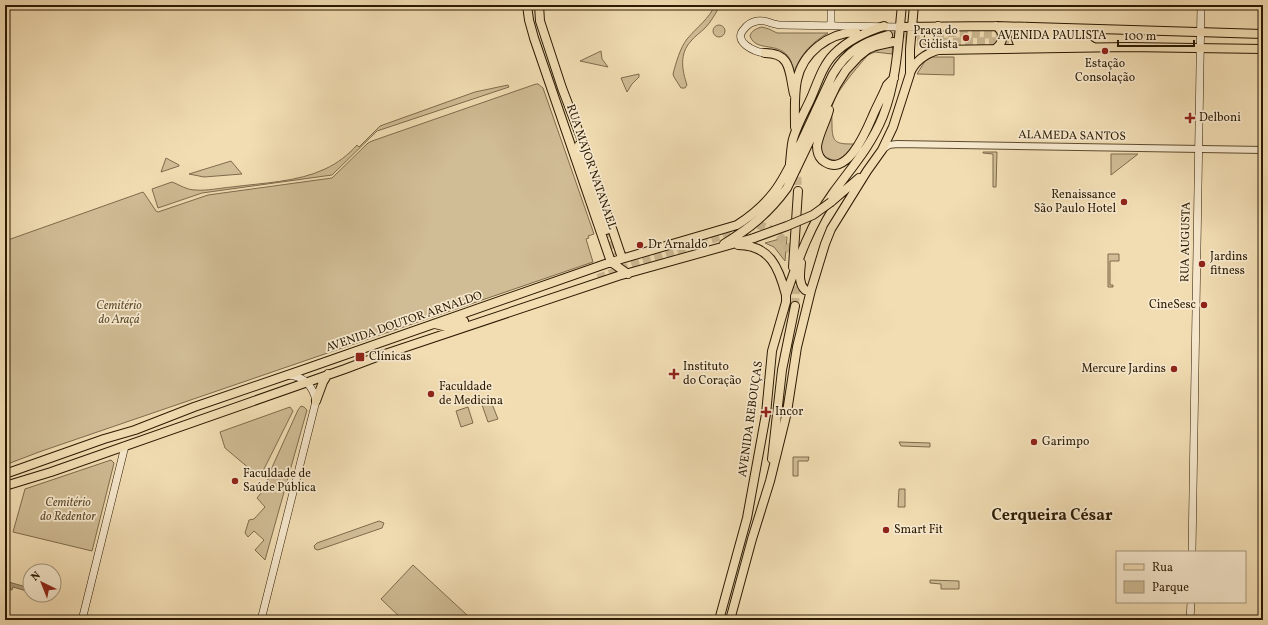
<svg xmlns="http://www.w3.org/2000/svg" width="1268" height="625" viewBox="0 0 1268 625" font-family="Vollkorn,serif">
  <rect width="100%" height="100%" fill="#f2ddb3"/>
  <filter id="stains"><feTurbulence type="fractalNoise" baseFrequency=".005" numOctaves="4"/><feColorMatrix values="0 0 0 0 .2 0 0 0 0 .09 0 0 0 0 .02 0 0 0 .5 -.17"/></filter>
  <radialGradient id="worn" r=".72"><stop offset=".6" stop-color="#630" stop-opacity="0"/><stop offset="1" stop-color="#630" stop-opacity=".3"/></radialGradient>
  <path fill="#d0bc95" stroke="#7e6b4c" d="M715,5H720C716,13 711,22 705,28C700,33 695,36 691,41C679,54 682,70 687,85L685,88H681L674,77L673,74C676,63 680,48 687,39C697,27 709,19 715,5Z
    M713 31a6 6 0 1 1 12 0a6 6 0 1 1-12 0Z
    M762,27L769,29L777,33H828C812,42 800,55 794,72C788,35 757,56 750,36C751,31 757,28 762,27Z
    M880,32L894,33L892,54L875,52L868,55C859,65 836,92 833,103C831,110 832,117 832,125C832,144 837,144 855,144C849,152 844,161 833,160C825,158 822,154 819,147L830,110L847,72L866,55L886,47L883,33Z
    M601,51L602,59L608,67L580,61Z
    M932,57H954V75L917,74L925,61Z
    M639,74V77L632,84L627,92L621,78Z
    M536,84H538L543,88L594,234L588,236L589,238L586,239L593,262L39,452L5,465V241L143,192L144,193L156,211L158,212L208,195L332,178L368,143L372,141Z
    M508,85L509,87L377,131L332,175L202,193L158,208L152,189L172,182C180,185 187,190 195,190C207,191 220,188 232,187C262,183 298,182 325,169C338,163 348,155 357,145L359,147L380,126L475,92Z
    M983,152H997L996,187H993V154L983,153Z
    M1111,154H1138L1111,175Z
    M166,158L179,165V166L161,172Z
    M231,161L242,174L204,177L189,174Z
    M787,237L785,261L774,247L765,243Z
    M1108,254H1119V261H1110V285H1113V287H1108Z
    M490,399L498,419L488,422L481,402Z
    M301,406L304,407L307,410L265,560L255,550L264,540L254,531L248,537L245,533L249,520L254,519L265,507L257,498L266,487L269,474L298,410Z
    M290,407L293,411L261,475H257L225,448L220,432Z
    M468,407L473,423L461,427L456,411Z
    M899,442L930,443V447L901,446Z
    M793,457H809L808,461H798V476H793Z
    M111,460L114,463L92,551L13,532L25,489Z
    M899,489H905V507H898Z
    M379,521L384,523L382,528L318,550L315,549L314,546L317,543Z
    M413,565L467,615L462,620H403L381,599Z
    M930,580L959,581V589H941V584L930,583Z"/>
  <path fill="#ae9b77" stroke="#7a6748" d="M5,581L30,588V592L13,587L12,590L8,589V586L5,585Z"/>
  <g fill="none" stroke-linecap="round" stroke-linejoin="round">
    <path stroke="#cab690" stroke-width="8" stroke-dasharray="8 4" stroke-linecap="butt" d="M888,35L893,34L954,33L1020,36
      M893,42L1020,41
      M797,165L798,191
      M606,230C610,241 611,258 622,264
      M598,278L635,264L756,225C777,227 786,242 794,259
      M795,306L797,273"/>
    <defs>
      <path id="tertiary" d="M882,150L889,145L897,144L1263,150"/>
      <path id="secondary" d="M831,25V5
        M765,53C755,52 732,42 744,29C747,25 752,22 757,21C766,19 772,25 781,25L900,27
        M1192,552L1201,5
        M82,620L125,446
        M261,620L316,401C313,386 304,376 288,375
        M1190,620L1191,602"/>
      <path id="primary" d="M527,5L529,20L534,38L611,262L628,274
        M539,5L540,21L562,88L586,151L622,258
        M900,27L996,26L1263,34
        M1032,35L1080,33
        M1020,41L1080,40L1084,41L1093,47
        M1021,47C1013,40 1015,31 1024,27
        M995,49C1004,43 1005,32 996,26
        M938,50C925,45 926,31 938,26
        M765,53C792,53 789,73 794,94
        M910,73C915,61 925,54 938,50L1127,47L1263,49
        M829,110C826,122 819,133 817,146C817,151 818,156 822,160C847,181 867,129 874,113C878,104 883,95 887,85L894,78
        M795,127C795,111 794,95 797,80C803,52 829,33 856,32
        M579,145L606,230
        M790,163C791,155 791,147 793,139C797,125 804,113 810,100C817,85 822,66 834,54C848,40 865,32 884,26
        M831,202L859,178
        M724,244C750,228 769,213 787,188L836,86L846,70L858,57L868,49L875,46L893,42
        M738,245C770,245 779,268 786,295
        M801,263C800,273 798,283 805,290L808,291L811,290
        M793,267L798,191
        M435,324L447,327L464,321
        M316,401L323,382L328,374
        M772,459L782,370L795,306
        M5,474L104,439L135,430L194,407L305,369L611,262L737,225C751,216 764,205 774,192C784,179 791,164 798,149C810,124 821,99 833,74C847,51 863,42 888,35
        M5,486L51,472L345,369L382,355L618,276L754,238
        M719,620L747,518L766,414L772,351L786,302V295C798,260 811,223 833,193C852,167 871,146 883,116C897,80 898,43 902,5
        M730,620L752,539L770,481L787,412L797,347L811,290L825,244L831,229L867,171L882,150L893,127L910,74V49L914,5"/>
    </defs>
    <use href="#tertiary" stroke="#5d4b2e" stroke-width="8"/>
    <use href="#secondary" stroke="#2b1a02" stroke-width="8"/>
    <use href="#primary" stroke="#2b1a02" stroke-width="10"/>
    <use href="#tertiary" stroke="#f7e9ce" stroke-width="6"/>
    <use href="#secondary" stroke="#f7e9ce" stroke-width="7"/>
    <use href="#primary" stroke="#f2ddb3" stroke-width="8"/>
    <defs>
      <path id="primary-bridge" d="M754,238L787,226L813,215L831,202"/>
    </defs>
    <use href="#primary-bridge" stroke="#2b1a02" stroke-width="10" stroke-linecap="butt"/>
    <use href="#primary-bridge" stroke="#f2ddb3" stroke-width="8"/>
  </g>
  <g fill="#8f2418" stroke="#f7e9ce" stroke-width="1.5">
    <circle cx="966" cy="38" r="4"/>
    <circle cx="1105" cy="51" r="4"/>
    <path d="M1188 112h4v4h4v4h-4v4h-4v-4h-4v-4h4z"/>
    <circle cx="1124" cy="202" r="4"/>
    <circle cx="640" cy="245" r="4"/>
    <circle cx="1202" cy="264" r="4"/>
    <circle cx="1204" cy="305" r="4"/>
    <rect x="355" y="352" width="10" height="10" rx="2"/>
    <circle cx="1174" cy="369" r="4"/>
    <path d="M672 368h4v4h4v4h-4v4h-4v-4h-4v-4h4z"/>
    <circle cx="431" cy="394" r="4"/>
    <path d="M764 406h4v4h4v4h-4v4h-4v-4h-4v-4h4z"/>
    <circle cx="1034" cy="442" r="4"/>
    <circle cx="235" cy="481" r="4"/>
    <circle cx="886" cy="530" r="4"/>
  </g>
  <g text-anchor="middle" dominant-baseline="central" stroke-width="3.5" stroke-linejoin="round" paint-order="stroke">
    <g font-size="12" fill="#2b1a02" stroke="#f7e9ce" text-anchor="start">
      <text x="958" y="31" text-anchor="end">Praça do<tspan x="958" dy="14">Ciclista</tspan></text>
      <text x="1105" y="64" text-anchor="middle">Estação<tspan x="1105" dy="14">Consolação</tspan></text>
      <text x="1199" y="118">Delboni</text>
      <text x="1116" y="195" text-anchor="end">Renaissance<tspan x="1116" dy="14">São Paulo Hotel</tspan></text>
      <text x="648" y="245">Dr Arnaldo</text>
      <text x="1210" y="257">Jardins<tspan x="1210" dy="14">fitness</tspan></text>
      <text x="1196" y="305" text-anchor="end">CineSesc</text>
      <text x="369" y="357">Clínicas</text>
      <text x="683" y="367">Instituto<tspan x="683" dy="14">do Coração</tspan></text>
      <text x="1166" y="369" text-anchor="end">Mercure Jardins</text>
      <text x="439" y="387">Faculdade<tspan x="439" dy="14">de Medicina</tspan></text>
      <text x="775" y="412">Incor</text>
      <text x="1042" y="442">Garimpo</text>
      <text x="243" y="474">Faculdade de<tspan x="243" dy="14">Saúde Pública</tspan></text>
      <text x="894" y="530">Smart Fit</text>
    </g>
    <g font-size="12" fill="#2b1a02" stroke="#f7e9ce">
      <text x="1052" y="36">AVENIDA PAULISTA</text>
      <text transform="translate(1072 136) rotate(1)">ALAMEDA SANTOS</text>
      <text transform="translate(591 167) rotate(71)">RUA MAJOR NATANAEL</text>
      <text transform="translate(1186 242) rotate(-89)">RUA AUGUSTA</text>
      <text transform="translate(404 322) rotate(-19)">AVENIDA DOUTOR ARNALDO</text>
      <text transform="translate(751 419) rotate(-82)">AVENIDA REBOUÇAS</text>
    </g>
    <g font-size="12" font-style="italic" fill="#5d4b2e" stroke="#f7e9ce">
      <text x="119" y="306">Cemitério<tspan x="119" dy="14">do Araçá</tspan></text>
      <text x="68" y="503">Cemitério<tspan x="68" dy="14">do Redentor</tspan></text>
    </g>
    <g font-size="16" font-weight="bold" fill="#2b1a02" stroke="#f7e9ce">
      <text x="1052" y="516">Cerqueira César</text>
    </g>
  </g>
  <rect width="1268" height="625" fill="none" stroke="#f2ddb3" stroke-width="20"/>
  <rect x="6" y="6" width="1256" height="613" fill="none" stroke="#2b1a02" stroke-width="2"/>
  <rect x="10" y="10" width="1248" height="605" fill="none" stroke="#2b1a02"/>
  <rect x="1116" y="551" width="130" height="52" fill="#f7e9ce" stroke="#a5967c"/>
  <rect x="1124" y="564" width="20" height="6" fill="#f2ddb3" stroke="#a5967c"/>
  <text x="1152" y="571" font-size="12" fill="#2b1a02">Rua</text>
  <rect x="1124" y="581" width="20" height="12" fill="#d0bc95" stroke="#a5967c"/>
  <text x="1152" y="591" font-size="12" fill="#2b1a02">Parque</text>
  <g transform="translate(42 583) rotate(317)"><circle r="19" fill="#f7e9ce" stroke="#a5967c"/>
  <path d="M0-3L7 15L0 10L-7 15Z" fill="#8f2418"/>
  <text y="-6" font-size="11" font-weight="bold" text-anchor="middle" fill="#2b1a02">N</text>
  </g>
  <path d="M1118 40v6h76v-6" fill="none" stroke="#2b1a02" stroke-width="2"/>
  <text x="1124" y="40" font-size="12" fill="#2b1a02" stroke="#f7e9ce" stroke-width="3" paint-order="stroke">100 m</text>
  <rect width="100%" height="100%" filter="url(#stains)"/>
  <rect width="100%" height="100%" fill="url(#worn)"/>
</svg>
